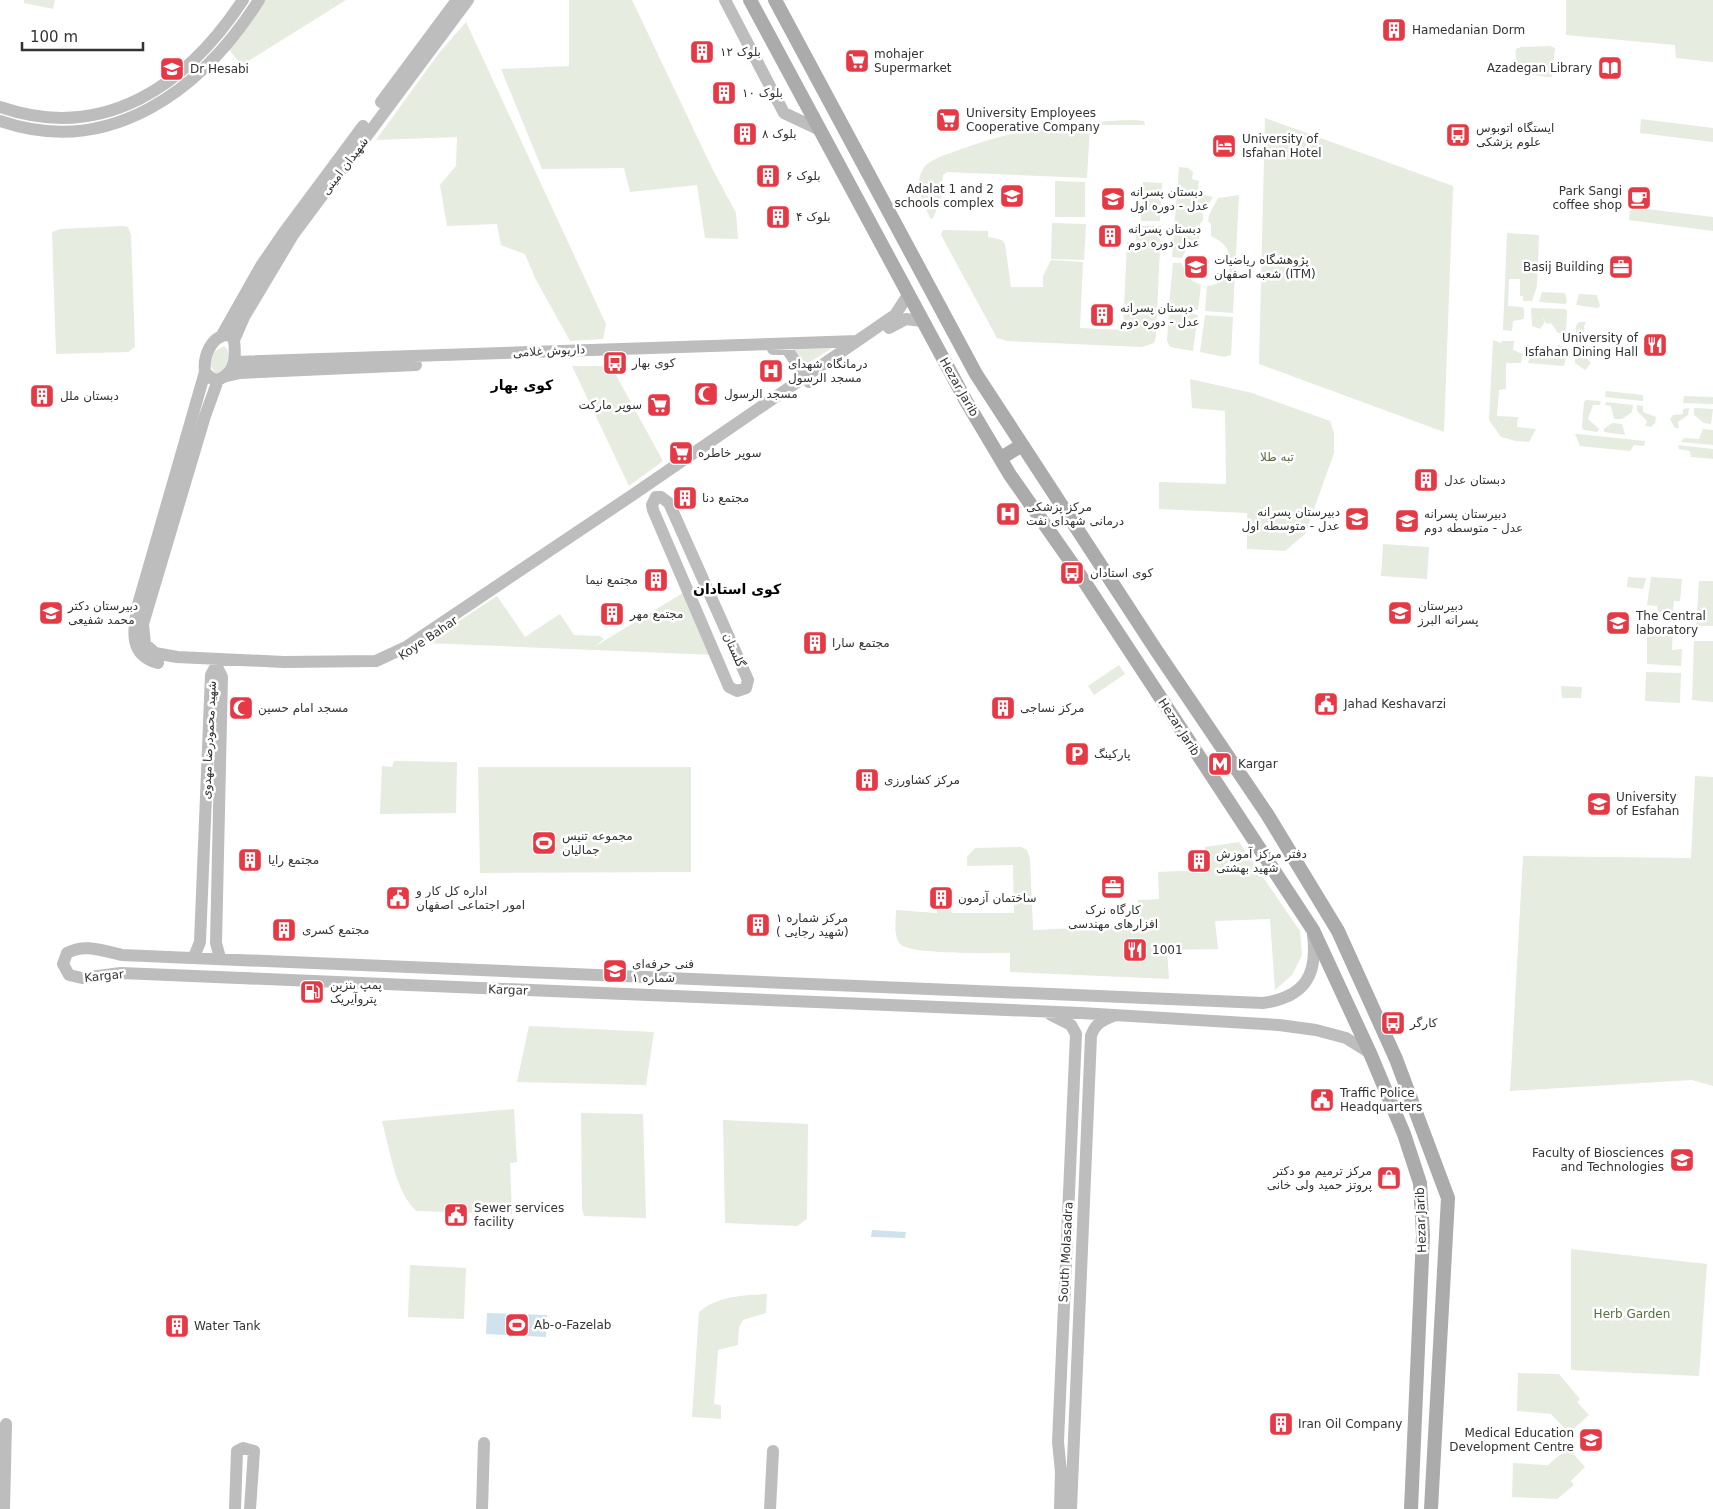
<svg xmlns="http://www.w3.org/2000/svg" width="1713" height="1509" viewBox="0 0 1713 1509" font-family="'DejaVu Sans',Vazirmatn,sans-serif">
  <rect width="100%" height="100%" fill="#fff"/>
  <path fill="#e6ecdf" d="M24,0H55L53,9L24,3Z
    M260,0H346L242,65L225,45Z
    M569,0H632L712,168L736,213L738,239L705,238L697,185L630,192L624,168L542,169L501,69L569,66Z
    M1566,0H1713V62L1676,58L1675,45L1566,35Z
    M466,22L606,324L603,339L570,341L535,278L525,254L501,245L497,224L447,226L440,185L456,166L457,137L376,140L439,53Z
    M1550,46L1555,48L1552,77C1534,77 1512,71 1516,49L1521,47Z
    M1265,118L1453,186L1444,432L1259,364Z
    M1641,119L1713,128V142L1640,133Z
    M1135,120L1144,121L1145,125H1090L1087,178L947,172L943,175L941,199L933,218L931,219C923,204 913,185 923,169C929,159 946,155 956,151C1019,128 1068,122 1135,120Z
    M1179,167L1188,168L1193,172L1192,179L1199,181L1198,193L1213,197L1208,205L1202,207L1203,220L1200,224L1199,239L1187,247L1182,258L1172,257Z
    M1055,181L1085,182V217H1055Z
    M1143,182L1162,183L1160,221H1141Z
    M1239,195L1233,313L1205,311L1207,286C1228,285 1238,261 1224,245C1221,241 1215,238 1211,236V224L1208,221L1209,215L1218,198Z
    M1630,207L1713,217V231L1629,220Z
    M1052,223L1086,224L1084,260L1051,259Z
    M123,226L128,227L131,235L135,347L128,352L56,354L52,232L60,229Z
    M1141,226H1161L1156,336L1154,343L1142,347L1007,341L997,338L941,235L943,230L988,231V237L1002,240L1005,244L1011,287H1043V276L1051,260L1083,262L1080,328L1123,330L1127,242H1136V228H1141Z
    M1507,233L1539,235L1537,286L1532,301H1523V296H1520V279H1509L1508,306L1522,307L1524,309V319L1513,321L1512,331L1503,330Z
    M1173,263H1181L1191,280L1201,285L1198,310L1169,306Z
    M1542,292L1565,293L1567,302L1565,304L1539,302Z
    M1579,294L1597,295L1600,306L1597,308L1576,305Z
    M1532,308L1565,309L1567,311L1566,332L1558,333L1551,323L1547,324L1541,315L1545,322L1540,329L1532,326L1531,309Z
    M1169,310L1198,315L1193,351L1170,347L1167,341Z
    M1205,315L1233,317L1231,355L1224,357L1200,352Z
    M1579,322H1586L1584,326L1583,354L1591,363L1585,370L1575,363L1576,326Z
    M1493,340L1501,343L1502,341H1514L1513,350L1523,354L1521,363H1506V389L1499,390L1497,416L1518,417L1517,427L1536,429L1529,442L1516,441L1501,437L1489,420Z
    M791,345L832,348L807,364H804Z
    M1558,345L1566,347L1565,364L1563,366L1528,363L1530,356H1533V349L1540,347L1545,353L1548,351L1551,354Z
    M224,346C235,356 227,369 216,374L210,365L214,352Z
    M572,366H611L663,461L629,486Z
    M1190,379L1252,393L1330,421L1334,433V453L1305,534L1285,551L1247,549V513L1159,509V482L1226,484L1225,411L1192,408Z
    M1606,391L1643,395V401L1605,397Z
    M1684,396L1713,397V404L1683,403Z
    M1586,400L1601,401L1600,405H1593L1588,419L1599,429L1597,432L1584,430L1582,428L1584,402Z
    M1606,402L1633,405L1632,412L1622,419H1614L1611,406L1605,405Z
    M1637,405L1643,406V412L1656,417L1655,423L1651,427L1645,426L1647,421L1637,411Z
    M1689,408L1688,415L1678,422L1679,428H1675L1670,419L1673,415L1683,414V409Z
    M1694,408L1713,409L1711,424L1704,423L1694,415Z
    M1612,423L1622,424L1625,435L1604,432V429Z
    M1703,429L1713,430V445L1681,442L1684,438L1699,439Z
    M1575,434H1578L1645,441L1644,446L1634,445L1630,451L1580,446Z
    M1678,445L1713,449V459L1691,457L1690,451L1679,449Z
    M1383,544L1429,547L1427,579L1381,576Z
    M1628,577L1646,578L1643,589L1627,587Z
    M1651,577L1682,579L1680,601H1674L1673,611L1658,612L1657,606L1647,605Z
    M1699,581H1713V626H1696Z
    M688,590L716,655L426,643L497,596L525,637L560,614L574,635L600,636L604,639L594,647Z
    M1658,625L1673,626L1672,650L1682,649L1681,666L1647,664V631Z
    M1694,641H1713V702L1692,700Z
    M1119,665L1125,674L1094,695L1088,686Z
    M1646,672L1681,673L1680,703L1645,701Z
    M1561,686L1582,687L1581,698H1562Z
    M394,761L457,762L456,813L380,814L382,766L392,767Z
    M478,767H691V872L480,873Z
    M1695,776L1713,777V1086L1692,1080L1510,1091L1523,856L1691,858Z
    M1239,842L1300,931L1302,955L1292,975L1275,990L1270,919L1215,921L1218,949L1167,950L1169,979L1010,972V953C991,953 910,955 900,944C893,935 896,921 896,910L937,913V909H951L952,913H1014L1013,865L967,866V857L975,848L1021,847L1027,850L1030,858L1033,930L1139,925L1138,900L1159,899L1158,872L1206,870L1205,847Z
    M529,1026L654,1032L646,1085L517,1082Z
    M514,1109L517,1162L510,1163L512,1214L417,1211C396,1195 389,1147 382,1121Z
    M581,1113L643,1114L646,1218L584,1216L582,1209Z
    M723,1120L808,1124L807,1219L797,1226L725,1223Z
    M1571,1249L1707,1264L1699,1376L1571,1370Z
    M410,1265L466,1268L464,1319L408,1317Z
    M767,1294L766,1313L743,1320L739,1327L738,1345L718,1350L714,1404L721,1405V1419L692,1417L699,1312C717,1296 744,1295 767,1294Z
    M1518,1373L1559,1374L1580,1399L1577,1402L1589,1415L1569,1433L1551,1414L1517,1411Z
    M1568,1448L1585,1467L1571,1481L1574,1485L1557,1499L1512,1497L1513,1463L1548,1465Z"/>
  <path fill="#cfe2ee" d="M872,1230L906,1232L905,1238L871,1237Z
    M487,1313L547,1315L546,1337L486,1334Z"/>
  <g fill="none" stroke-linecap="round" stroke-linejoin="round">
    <path stroke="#bdbdbd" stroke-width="12" d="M725,0L784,113L818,129
      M381,102L457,0
      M0,107C104,143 187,85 243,0
      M0,121C110,159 202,90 259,0
      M889,328L906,319L922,321
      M222,335L261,266L285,231L363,126
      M234,340L244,317L293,235L468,0
      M773,349H787L809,382
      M234,362L857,341
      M227,376L240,373L416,365
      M218,380L211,378L205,372C203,357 211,334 230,335L234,340C236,358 236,372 218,380L205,416L143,624L145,644L155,653L177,657L284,662L376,661L406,647L631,496L895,315L908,295
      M656,497H661L669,503L748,680L746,688L737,691L729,687L653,510L652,505Z
      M158,663C129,655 133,631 137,608L205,372
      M217,667L222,677L216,943L220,958
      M1313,935C1318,975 1305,997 1263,1003L122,955C103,951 85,943 67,953L63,964L69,975L82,978L121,973L1081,1013L1279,1025L1316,1030L1346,1038L1370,1053
      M194,957L200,942L211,675L219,660
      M1051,1015L1071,1025L1076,1034L1058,1442L1061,1472L1060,1509
      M4,1509L6,1424
      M235,1509L237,1451L243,1448L254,1451L250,1509
      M482,1509L484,1443
      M770,1509L773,1451
      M1071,1509L1091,1036C1095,1024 1102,1020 1113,1016"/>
    <path stroke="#ababab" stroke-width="14" d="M750,0L966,401L1010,475L1078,572L1313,930L1370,1053L1404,1134L1420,1183L1423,1235L1411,1509
      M775,0L976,374L1156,650L1267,814L1338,931L1396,1059L1448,1198L1431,1509
      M1001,458L1022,445"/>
  </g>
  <defs>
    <symbol id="building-square" viewBox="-11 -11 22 22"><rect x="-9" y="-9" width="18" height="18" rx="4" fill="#e63946" stroke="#fff"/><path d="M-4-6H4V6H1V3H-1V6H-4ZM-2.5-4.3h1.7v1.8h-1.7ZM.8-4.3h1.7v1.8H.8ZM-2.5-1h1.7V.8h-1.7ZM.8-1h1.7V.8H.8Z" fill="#fff"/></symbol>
    <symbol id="supermarket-square" viewBox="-11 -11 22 22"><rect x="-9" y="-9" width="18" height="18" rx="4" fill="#e63946" stroke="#fff"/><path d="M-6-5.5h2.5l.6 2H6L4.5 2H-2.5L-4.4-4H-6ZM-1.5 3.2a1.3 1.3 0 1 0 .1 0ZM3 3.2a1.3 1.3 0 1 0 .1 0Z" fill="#fff"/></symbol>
    <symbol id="library-square" viewBox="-11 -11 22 22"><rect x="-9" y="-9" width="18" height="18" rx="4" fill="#e63946" stroke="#fff"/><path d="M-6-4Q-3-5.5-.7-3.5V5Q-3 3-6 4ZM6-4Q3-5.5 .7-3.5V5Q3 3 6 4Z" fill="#fff"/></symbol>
    <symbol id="school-square" viewBox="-11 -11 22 22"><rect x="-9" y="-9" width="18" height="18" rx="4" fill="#e63946" stroke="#fff"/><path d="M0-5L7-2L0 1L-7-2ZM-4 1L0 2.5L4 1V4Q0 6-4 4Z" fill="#fff"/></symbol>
    <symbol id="bus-square" viewBox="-11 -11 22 22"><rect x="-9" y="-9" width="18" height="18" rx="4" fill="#e63946" stroke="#fff"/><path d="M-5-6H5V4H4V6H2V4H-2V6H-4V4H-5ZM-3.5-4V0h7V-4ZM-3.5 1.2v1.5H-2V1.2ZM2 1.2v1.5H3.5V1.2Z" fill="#fff"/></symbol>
    <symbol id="hotel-square" viewBox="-11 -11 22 22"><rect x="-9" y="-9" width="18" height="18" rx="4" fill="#e63946" stroke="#fff"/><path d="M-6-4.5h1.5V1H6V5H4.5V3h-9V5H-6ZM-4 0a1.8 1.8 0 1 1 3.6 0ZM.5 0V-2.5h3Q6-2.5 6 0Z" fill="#fff"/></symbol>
    <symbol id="cafe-square" viewBox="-11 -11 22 22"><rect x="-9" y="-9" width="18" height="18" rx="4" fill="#e63946" stroke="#fff"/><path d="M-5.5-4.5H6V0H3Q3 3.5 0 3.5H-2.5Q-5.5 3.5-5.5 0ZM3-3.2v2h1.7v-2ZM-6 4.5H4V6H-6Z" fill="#fff"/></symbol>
    <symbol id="university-square" viewBox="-11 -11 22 22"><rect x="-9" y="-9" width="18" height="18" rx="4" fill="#e63946" stroke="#fff"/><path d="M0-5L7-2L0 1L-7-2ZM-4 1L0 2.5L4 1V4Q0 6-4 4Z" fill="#fff"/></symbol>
    <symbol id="office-square" viewBox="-11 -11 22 22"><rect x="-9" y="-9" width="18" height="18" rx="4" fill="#e63946" stroke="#fff"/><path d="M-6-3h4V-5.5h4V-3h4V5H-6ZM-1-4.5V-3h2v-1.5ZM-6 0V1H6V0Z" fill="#fff"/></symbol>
    <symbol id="restaurant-square" viewBox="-11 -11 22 22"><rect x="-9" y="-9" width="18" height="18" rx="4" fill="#e63946" stroke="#fff"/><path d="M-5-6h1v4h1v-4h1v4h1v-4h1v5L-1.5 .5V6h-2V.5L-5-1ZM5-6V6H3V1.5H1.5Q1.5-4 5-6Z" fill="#fff"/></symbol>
    <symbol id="hospital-square" viewBox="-11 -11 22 22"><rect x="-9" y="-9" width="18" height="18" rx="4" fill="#e63946" stroke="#fff"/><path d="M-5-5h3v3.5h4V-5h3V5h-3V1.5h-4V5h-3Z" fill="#fff"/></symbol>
    <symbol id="mosque-square" viewBox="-11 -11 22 22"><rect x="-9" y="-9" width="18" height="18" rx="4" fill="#e63946" stroke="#fff"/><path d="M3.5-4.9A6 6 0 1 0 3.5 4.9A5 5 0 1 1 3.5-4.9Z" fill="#fff"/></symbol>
    <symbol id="civic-square" viewBox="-11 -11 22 22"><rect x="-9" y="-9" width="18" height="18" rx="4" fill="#e63946" stroke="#fff"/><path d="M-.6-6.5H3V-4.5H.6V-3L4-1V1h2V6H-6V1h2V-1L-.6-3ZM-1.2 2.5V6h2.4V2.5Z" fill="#fff"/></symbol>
    <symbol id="parking-square" viewBox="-11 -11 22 22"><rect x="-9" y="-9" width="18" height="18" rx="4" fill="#e63946" stroke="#fff"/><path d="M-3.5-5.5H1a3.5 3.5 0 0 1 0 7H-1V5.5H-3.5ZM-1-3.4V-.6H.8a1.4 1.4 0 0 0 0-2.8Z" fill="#fff"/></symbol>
    <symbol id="metro-square" viewBox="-11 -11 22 22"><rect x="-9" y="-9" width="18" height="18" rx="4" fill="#e63946" stroke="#fff"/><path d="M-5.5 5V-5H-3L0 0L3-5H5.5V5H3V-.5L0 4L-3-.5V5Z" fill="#fff"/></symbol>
    <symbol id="stadium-square" viewBox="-11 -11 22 22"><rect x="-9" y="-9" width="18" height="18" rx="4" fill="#e63946" stroke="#fff"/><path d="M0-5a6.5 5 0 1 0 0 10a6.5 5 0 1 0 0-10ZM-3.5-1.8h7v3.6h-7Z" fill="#fff"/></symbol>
    <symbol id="fuel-square" viewBox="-11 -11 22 22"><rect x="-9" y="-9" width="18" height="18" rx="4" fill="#e63946" stroke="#fff"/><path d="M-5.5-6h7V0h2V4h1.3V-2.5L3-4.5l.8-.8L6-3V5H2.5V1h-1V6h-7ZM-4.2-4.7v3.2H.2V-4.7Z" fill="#fff"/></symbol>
    <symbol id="shop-square" viewBox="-11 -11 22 22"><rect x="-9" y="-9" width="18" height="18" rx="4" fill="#e63946" stroke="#fff"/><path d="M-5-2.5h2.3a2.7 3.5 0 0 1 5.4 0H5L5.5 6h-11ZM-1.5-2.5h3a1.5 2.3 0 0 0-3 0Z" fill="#fff"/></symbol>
  </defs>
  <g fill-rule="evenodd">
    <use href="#building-square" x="1380" y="16" width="28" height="28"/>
    <use href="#building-square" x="688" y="38" width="28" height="28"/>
    <use href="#supermarket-square" x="843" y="47" width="28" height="28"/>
    <use href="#library-square" x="1596" y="54" width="28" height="28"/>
    <use href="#school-square" x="158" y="55" width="28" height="28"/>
    <use href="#building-square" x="710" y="79" width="28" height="28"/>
    <use href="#supermarket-square" x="934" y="106" width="28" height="28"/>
    <use href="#building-square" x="731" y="120" width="28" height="28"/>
    <use href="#bus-square" x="1444" y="121" width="28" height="28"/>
    <use href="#hotel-square" x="1210" y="132" width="28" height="28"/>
    <use href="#building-square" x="754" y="162" width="28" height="28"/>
    <use href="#school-square" x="998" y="182" width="28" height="28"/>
    <use href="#cafe-square" x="1625" y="184" width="28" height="28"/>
    <use href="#school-square" x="1099" y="185" width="28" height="28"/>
    <use href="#building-square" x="764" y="203" width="28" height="28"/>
    <use href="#building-square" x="1096" y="222" width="28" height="28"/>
    <use href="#university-square" x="1182" y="253" width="28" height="28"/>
    <use href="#office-square" x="1607" y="253" width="28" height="28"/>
    <use href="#building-square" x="1088" y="301" width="28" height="28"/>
    <use href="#restaurant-square" x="1641" y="331" width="28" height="28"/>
    <use href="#bus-square" x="601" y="349" width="28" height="28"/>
    <use href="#hospital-square" x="757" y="357" width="28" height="28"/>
    <use href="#mosque-square" x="692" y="380" width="28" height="28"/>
    <use href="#building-square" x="28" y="382" width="28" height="28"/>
    <use href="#supermarket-square" x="645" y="391" width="28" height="28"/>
    <use href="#supermarket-square" x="667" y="439" width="28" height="28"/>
    <use href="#building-square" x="1412" y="466" width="28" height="28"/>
    <use href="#building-square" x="671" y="484" width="28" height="28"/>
    <use href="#hospital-square" x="994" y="500" width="28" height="28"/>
    <use href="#school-square" x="1343" y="505" width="28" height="28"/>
    <use href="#school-square" x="1393" y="507" width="28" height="28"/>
    <use href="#bus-square" x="1058" y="559" width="28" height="28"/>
    <use href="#building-square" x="642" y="566" width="28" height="28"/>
    <use href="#school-square" x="37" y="599" width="28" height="28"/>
    <use href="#school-square" x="1386" y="599" width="28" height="28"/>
    <use href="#building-square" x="598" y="600" width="28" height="28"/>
    <use href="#university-square" x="1604" y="609" width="28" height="28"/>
    <use href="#building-square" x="801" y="629" width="28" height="28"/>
    <use href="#civic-square" x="1312" y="690" width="28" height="28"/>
    <use href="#mosque-square" x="227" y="694" width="28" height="28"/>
    <use href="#building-square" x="989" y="694" width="28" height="28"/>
    <use href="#parking-square" x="1063" y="740" width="28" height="28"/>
    <use href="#metro-square" x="1206" y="750" width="28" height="28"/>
    <use href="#building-square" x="853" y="766" width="28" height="28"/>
    <use href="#university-square" x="1585" y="790" width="28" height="28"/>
    <use href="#stadium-square" x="530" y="829" width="28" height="28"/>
    <use href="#building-square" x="236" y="846" width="28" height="28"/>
    <use href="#building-square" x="1185" y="847" width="28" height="28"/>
    <use href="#office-square" x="1099" y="873" width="28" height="28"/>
    <use href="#civic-square" x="384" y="884" width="28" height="28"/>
    <use href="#building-square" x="927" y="884" width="28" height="28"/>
    <use href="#building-square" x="744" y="911" width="28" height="28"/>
    <use href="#building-square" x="270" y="916" width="28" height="28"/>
    <use href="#restaurant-square" x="1121" y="936" width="28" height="28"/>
    <use href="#school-square" x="601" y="957" width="28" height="28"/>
    <use href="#fuel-square" x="298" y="978" width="28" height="28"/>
    <use href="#bus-square" x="1379" y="1009" width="28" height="28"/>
    <use href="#civic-square" x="1308" y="1086" width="28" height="28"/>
    <use href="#university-square" x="1668" y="1146" width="28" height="28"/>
    <use href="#shop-square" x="1375" y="1164" width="28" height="28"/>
    <use href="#civic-square" x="442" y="1201" width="28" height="28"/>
    <use href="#stadium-square" x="503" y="1311" width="28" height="28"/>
    <use href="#building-square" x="163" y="1312" width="28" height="28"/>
    <use href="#building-square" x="1267" y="1410" width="28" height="28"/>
    <use href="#university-square" x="1577" y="1426" width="28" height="28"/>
  </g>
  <g text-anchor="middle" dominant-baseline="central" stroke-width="5" stroke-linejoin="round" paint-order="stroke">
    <g font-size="12" fill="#333" stroke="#fff" text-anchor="start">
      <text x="1412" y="30">Hamedanian Dorm</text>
      <text x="720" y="52">بلوک ۱۲</text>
      <text x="874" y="54">mohajer<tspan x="874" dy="14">Supermarket</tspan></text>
      <text x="1592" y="68" text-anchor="end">Azadegan Library</text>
      <text x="190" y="69">Dr Hesabi</text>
      <text x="742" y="93">بلوک ۱۰</text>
      <text x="966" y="113">University Employees<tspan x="966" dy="14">Cooperative Company</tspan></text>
      <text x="1476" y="128">ایستگاه اتوبوس<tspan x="1476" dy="14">علوم پزشکی</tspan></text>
      <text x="762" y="134">بلوک ۸</text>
      <text x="1242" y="139">University of<tspan x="1242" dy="14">Isfahan Hotel</tspan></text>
      <text x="786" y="176">بلوک ۶</text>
      <text x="994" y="189" text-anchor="end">Adalat 1 and 2<tspan x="994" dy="14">schools complex</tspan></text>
      <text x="1622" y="191" text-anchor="end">Park Sangi<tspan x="1622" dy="14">coffee shop</tspan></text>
      <text x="1130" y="192">دبستان پسرانه<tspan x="1130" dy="14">عدل - دوره اول</tspan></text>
      <text x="796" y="217">بلوک ۴</text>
      <text x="1128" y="229">دبستان پسرانه<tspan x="1128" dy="14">عدل دوره دوم</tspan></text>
      <text x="1214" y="260">پژوهشگاه رياضيات<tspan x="1214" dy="14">شعبه اصفهان (ITM)</tspan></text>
      <text x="1604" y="267" text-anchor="end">Basij Building</text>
      <text x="1120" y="308">دبستان پسرانه<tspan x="1120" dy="14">عدل - دوره دوم</tspan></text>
      <text x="1638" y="338" text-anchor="end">University of<tspan x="1638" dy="14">Isfahan Dining Hall</tspan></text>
      <text x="632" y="363">کوی بهار</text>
      <text x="788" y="364">درمانگاه شهدای<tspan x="788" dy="14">مسجد الرسول</tspan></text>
      <text x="724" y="394">مسجد الرسول</text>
      <text x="60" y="396">دبستان ملل</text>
      <text x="642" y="405" text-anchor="end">سوپر مارکت</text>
      <text x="698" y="453">سوپر خاطره</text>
      <text x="1444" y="480">دبستان عدل</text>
      <text x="702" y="498">مجتمع دنا</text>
      <text x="1026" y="507">مرکز پزشکی<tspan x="1026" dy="14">درمانی شهدای نفت</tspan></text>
      <text x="1340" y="512" text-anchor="end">دبیرستان پسرانه<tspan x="1340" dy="14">عدل - متوسطه اول</tspan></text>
      <text x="1424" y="514">دبیرستان پسرانه<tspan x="1424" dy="14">عدل - متوسطه دوم</tspan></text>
      <text x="1090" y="573">کوی استادان</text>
      <text x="638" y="580" text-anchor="end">مجتمع نیما</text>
      <text x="68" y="606">دبیرستان دکتر<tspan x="68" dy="14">محمد شفیعی</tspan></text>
      <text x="1418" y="606">دبیرستان<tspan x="1418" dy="14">پسرانه البرز</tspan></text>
      <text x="630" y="614">مجتمع مهر</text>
      <text x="1636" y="616">The Central<tspan x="1636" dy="14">laboratory</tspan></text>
      <text x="832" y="643">مجتمع سارا</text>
      <text x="1344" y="704">Jahad Keshavarzi</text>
      <text x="258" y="708">مسجد امام حسین</text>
      <text x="1020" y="708">مرکز نساجی</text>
      <text x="1094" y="754">پارکینگ</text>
      <text x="1238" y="764">Kargar</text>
      <text x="884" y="780">مرکز کشاورزی</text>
      <text x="1616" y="797">University<tspan x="1616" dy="14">of Esfahan</tspan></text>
      <text x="562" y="836">مجموعه تنیس<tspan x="562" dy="14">جمالیان</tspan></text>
      <text x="1216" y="854">دفتر مرکز آموزش<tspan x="1216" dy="14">شهید بهشتی</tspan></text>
      <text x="268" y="860">مجتمع رایا</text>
      <text x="416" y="891">اداره کل کار و<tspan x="416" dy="14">امور اجتماعی اصفهان</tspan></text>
      <text x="958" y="898">ساختمان آزمون</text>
      <text x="1113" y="910" text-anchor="middle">کارگاه نرک<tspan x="1113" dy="14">افزارهای مهندسی</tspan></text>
      <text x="776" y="918">مرکز شماره ۱<tspan x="776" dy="14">( شهید رجایی)</tspan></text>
      <text x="302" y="930">مجتمع کسری</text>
      <text x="1152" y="950">1001</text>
      <text x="632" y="964">فنی حرفه‌ای<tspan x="632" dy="14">شماره ۱</tspan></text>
      <text x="330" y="985">پمپ بنزین<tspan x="330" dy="14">پتروآیریک</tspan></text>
      <text x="1410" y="1023">کارگر</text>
      <text x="1340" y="1093">Traffic Police<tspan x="1340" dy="14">Headquarters</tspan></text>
      <text x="1664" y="1153" text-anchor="end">Faculty of Biosciences<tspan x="1664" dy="14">and Technologies</tspan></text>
      <text x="1372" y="1171" text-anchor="end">مرکز ترمیم مو دکتر<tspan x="1372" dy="14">پروتز حمید ولی خانی</tspan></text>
      <text x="474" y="1208">Sewer services<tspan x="474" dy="14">facility</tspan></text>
      <text x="534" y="1325">Ab-o-Fazelab</text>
      <text x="194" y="1326">Water Tank</text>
      <text x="1298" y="1424">Iran Oil Company</text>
      <text x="1574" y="1433" text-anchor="end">Medical Education<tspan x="1574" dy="14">Development Centre</tspan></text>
    </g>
    <g font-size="12" fill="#333" stroke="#fff">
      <text transform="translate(345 166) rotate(-53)">شهیدان امینی</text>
      <text transform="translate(549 351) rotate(-3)">داریوش غلامی</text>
      <text transform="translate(959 387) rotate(60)">Hezar Jarib</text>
      <text transform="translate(428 638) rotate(-34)">Koye Bahar</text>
      <text transform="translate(734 650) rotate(66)">گلستان</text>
      <text transform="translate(1179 727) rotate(57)">Hezar Jarib</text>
      <text transform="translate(209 740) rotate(-87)">شهید محمودرضا مهدوی</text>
      <text transform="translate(104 976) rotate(-6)">Kargar</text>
      <text transform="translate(508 990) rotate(2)">Kargar</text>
      <text transform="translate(1421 1220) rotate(-92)">Hezar Jarib</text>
      <text transform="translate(1066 1252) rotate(-87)">South Molasadra</text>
    </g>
    <g font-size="12" fill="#56703f" stroke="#fff">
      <text x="1277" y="457">تبه طلا</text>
      <text x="1632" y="1314">Herb Garden</text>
    </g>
    <g font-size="14" font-weight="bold" fill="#000" stroke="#fff">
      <text x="522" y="385">کوی بهار</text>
      <text x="737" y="589">کوی استادان</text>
    </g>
  </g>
  <path d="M22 42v8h121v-8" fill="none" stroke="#333333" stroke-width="2.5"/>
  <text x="30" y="42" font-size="15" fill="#333333" stroke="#ffffff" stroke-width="4" paint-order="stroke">100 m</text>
</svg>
